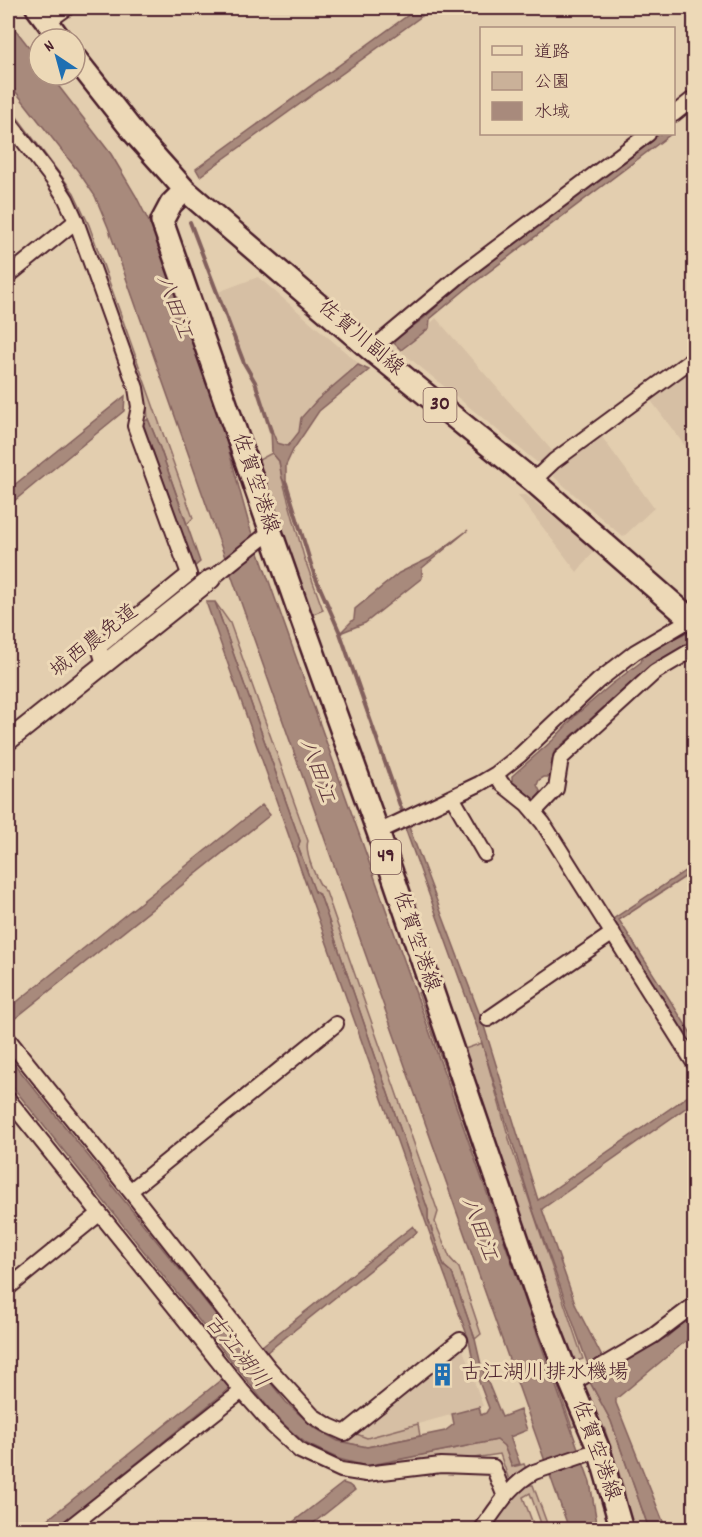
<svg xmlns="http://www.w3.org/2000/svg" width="702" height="1537" viewBox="0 0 702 1537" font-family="Dekko,'Klee One',sans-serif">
  <rect width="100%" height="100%" fill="#e3ceaf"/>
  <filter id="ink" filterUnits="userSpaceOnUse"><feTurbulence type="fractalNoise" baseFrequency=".0167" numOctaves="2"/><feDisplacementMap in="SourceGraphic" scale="12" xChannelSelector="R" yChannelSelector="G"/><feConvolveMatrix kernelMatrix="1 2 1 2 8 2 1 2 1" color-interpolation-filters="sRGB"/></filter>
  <g filter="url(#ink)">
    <path fill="#d6bfa4" d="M258,277L364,368L315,411L287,453L275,455L255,385L218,292Z
      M436,318L554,453L539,464L402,352Z
      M694,364V458L649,398Z
      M599,433L654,508L623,537L553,476L561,462Z
      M518,495H526L595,550L577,572Z
      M461,1344L483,1406L367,1438L354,1433Z"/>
    <path fill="#cab199" stroke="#8a6862" stroke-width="1.5" d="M8,105L74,193L89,225L193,518L187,524L160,448L148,419L147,407L79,215L65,188L8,114Z
      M272,453L279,461L282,478L304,557L323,610L304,618L292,559L255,462Z
      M215,602L230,623L308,841C304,853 317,883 326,892L438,1212L435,1222L450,1258L459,1268L481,1334L475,1339L452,1273L444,1266L428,1219V1210L320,895L315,893L298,847L300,841Z
      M425,990L579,1424L572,1427L418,993Z
      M482,1043L511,1146L583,1359L570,1363L459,1051Z
      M593,1373L591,1384L611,1421L649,1529H630L624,1489L605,1430L583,1388Z
      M418,1424L420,1436L367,1447L338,1441L354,1433L367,1438Z
      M497,1440L504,1445L512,1467L524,1464L526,1469L510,1483L500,1454L454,1461L444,1458L371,1469L366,1466Z
      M525,1485H533L549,1529H543L530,1493L523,1497L535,1529L490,1530L512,1499Z"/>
    <path fill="#a88a7c" stroke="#825f5c" stroke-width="1.5" d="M418,8H433L200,176L196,169Z
      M8,20L39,60V75H50L111,154L136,196L157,238L224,433L250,528L590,1482L598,1529H569L108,227L95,196L78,171L8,82Z
      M659,134H671L466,289L430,319L429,328L401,350L392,341L423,319L462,283Z
      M358,365L369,370L319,411L293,450L286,465V485L282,478L279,461L272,453L271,428L277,443L288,446L299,432L301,418L317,400Z
      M125,396L124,411L8,506V490Z
      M148,419L160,448L200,562L194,567L143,423Z
      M468,530L422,568V578L365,623L340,633L354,619L355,609L399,573L430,558Z
      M206,602H215L300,841L298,847L315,892L320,895L428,1210V1219L444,1266L452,1273L475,1339L481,1365L502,1417L520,1410L527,1430L510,1437L520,1464L512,1466L504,1446L497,1440L366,1466L339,1459L307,1444L292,1432L272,1412L8,1081V1056L286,1402L313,1427L338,1441L367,1447L445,1431L454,1424L452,1414L479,1407L481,1415L486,1413L489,1408L475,1371L469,1340L441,1265Z
      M686,633L694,640V642L653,663L554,752L551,767L552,777H544L539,780L537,785L542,795L534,801L512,782V776L553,740L576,715L612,684L641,662L643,656L671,639Z
      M262,805L270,815L8,1024V1009Z
      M409,827L484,1026L538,1200L694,1092V1102L542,1209L576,1306L601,1355L603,1362L607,1369L667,1337L694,1313V1334L616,1399V1403L666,1529H649L611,1421L591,1384L593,1373L587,1362L533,1210L477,1027L405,828Z
      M694,865V871L619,920L694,1038V1049L613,919Z
      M413,1226L417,1232L267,1352L262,1346Z
      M222,1379L230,1388L55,1529H36Z
      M343,1483L349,1485L355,1490L306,1529H284Z"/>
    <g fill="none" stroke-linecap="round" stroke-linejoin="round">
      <path stroke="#825f5c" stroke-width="4" d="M190,222L244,363L255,382L271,431
        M286,483L314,574L340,633L403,814"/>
      <defs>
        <path id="street" d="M47,22L67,8
          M674,114L694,98
          M8,121L55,182L66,199L76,221L136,388L139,407L135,426L189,574L99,647L104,664
          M8,276L76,221
          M371,350L463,273L648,134
          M533,481L554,461L694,358
          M211,579L271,531
          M496,774L502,784L527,804L543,823L694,1063
          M452,797L485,854
          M534,812L556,789L561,758L655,672L694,649
          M378,832L479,784L496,774L520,755L598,681L635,652L691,619
          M488,1019L613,933
          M8,1039L130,1191L269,1368L313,1416L329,1426L345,1433L460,1340
          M8,1099L242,1391L273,1426L300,1451L341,1470L366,1474L441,1465L493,1467L505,1497
          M130,1191L336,1024
          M8,1288L99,1214
          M571,1384L653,1336L694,1305
          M66,1530L242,1391
          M481,1530C497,1508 510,1485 534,1472L599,1450"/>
        <path id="secondary" d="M8,741L211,579"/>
        <path id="primary" d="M37,8L60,39
          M75,58L135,134L185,190L371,350L533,481L694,622
          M185,190L171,204L162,221L299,612L378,832L539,1302L571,1384L599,1450L622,1530"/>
      </defs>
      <use href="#street" stroke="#4a1f2b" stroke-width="18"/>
      <use href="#secondary" stroke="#4a1f2b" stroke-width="22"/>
      <use href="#primary" stroke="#4a1f2b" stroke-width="26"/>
      <use href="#street" stroke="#edd9b7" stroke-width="14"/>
      <use href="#secondary" stroke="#edd9b7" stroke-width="18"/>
      <use href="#primary" stroke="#edd9b7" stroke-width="21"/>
    </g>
  </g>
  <defs>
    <symbol id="building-bare" viewBox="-9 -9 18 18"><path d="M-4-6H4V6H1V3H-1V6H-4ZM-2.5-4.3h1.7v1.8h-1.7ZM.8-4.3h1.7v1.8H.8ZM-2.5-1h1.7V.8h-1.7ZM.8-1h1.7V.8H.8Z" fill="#1f6fb2" stroke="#edd9b7" stroke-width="2.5" paint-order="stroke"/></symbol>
  </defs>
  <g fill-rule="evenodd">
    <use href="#building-bare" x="426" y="1358" width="33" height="33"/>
  </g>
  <g text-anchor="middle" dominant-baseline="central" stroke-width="6" stroke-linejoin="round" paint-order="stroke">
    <g fill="#edd9b7" stroke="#7b5755" stroke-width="1.5">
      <rect x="423.5" y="388" width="33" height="34" rx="4.5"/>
      <rect x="371" y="840" width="30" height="34" rx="4.5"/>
    </g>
    <g font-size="20" font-weight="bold" fill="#4a1f2b">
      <text x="440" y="405">30</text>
      <text x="386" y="857">49</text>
    </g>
    <g font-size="21" fill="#4a1f2b" stroke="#edd9b7">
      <text transform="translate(360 339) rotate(40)">佐賀川副線</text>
      <text transform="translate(254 484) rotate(71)">佐賀空港線</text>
      <text transform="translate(95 642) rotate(-38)">城西農免道</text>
      <text transform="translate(415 942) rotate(71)">佐賀空港線</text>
      <text transform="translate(595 1451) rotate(70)">佐賀空港線</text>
    </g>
    <g font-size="21" fill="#4a1f2b" stroke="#edd9b7" text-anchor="start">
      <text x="461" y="1374">古江湖川排水機場</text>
    </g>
    <g font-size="22" font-style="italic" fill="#623a3f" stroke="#edd9b7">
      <text transform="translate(173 307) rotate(70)">八田江</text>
      <text transform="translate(316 771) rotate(71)">八田江</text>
      <text transform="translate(478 1229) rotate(70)">八田江</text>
      <text transform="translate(236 1352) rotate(51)">古江湖川</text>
    </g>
  </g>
  <rect width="702" height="1537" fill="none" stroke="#edd9b7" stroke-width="30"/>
  <rect x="15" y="15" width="672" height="1507" fill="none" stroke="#4a1f2b" stroke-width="2" filter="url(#ink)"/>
  <rect x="480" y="27" width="195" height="108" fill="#edd9b7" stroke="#ac8f7f" stroke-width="1.5"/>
  <rect x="492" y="46" width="30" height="9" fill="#edd9b7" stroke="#ac8f7f" stroke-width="1.5"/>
  <text x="534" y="57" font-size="18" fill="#4a1f2b">道路</text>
  <rect x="492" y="72" width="30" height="18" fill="#cab199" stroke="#ac8f7f" stroke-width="1.5"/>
  <text x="534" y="87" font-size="18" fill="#4a1f2b">公園</text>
  <rect x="492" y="102" width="30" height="18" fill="#a88a7c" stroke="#ac8f7f" stroke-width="1.5"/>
  <text x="534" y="117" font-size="18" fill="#4a1f2b">水域</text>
  <g transform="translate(57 57) rotate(324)"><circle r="28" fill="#edd9b7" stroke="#ac8f7f" stroke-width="1.5"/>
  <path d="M0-4.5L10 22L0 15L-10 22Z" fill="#1f6fb2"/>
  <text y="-9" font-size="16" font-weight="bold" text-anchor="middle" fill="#4a1f2b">N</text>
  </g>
</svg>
